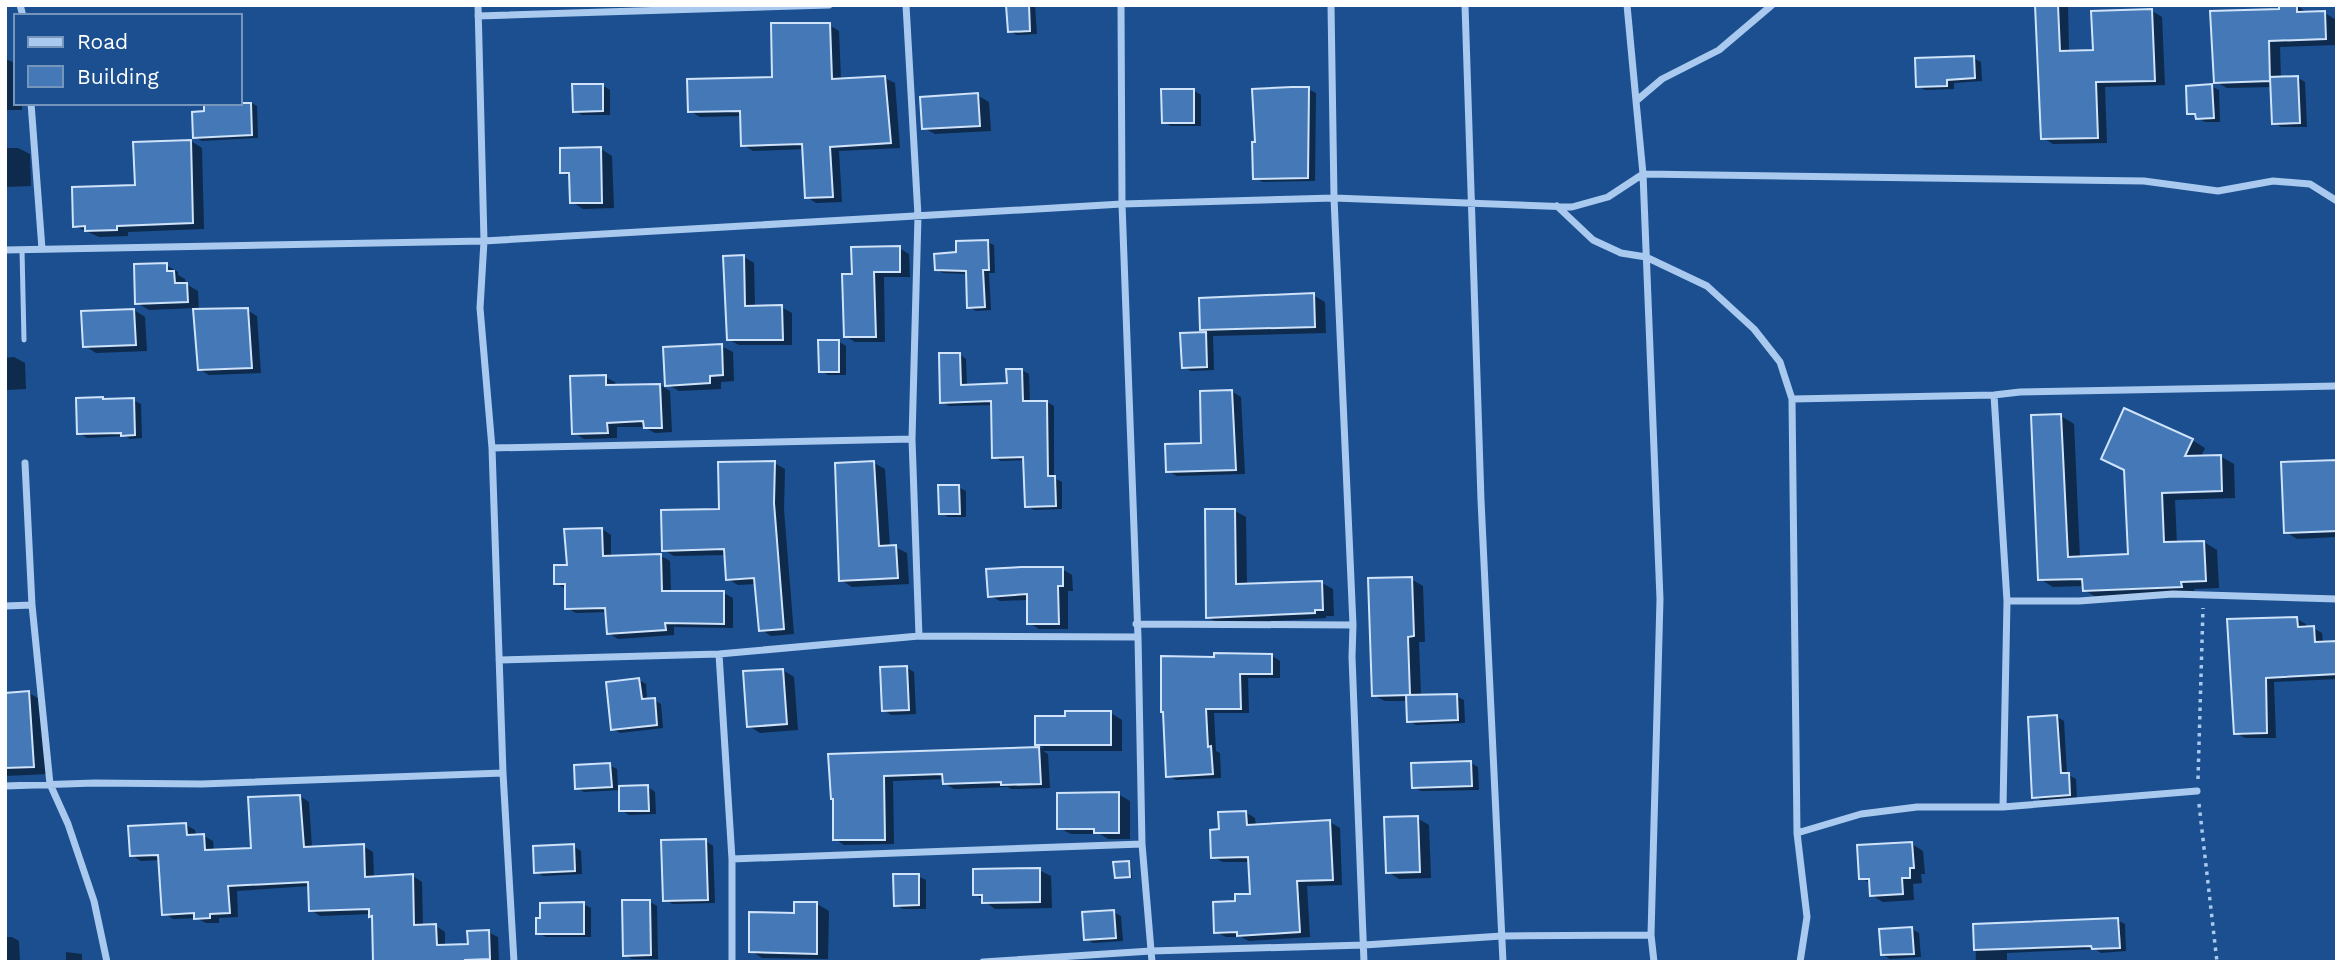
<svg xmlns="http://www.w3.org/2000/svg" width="2342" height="967" viewBox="0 0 2342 967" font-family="'Work Sans',sans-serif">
  <rect width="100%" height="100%" fill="#1b4f8f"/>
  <path fill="#0007" d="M1008,5H1035L1037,34L1017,35L1009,31Z
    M2037,5H2068L2069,52L2095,51L2152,11L2162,17L2165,85L2105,87L2107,143L2053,144L2043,138Z
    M2281,5H2297L2308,14L2325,13L2336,20L2337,45L2280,47L2281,78H2298L2305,82L2307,127H2281L2274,123L2272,87L2227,88L2216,82L2281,11Z
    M829,25L839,31L841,80L885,78L895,83L900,148L839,151L842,202L816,203L807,197L804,149L753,151L743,145L742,116L700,117L690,111L774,78Z
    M1973,58L1981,62L1982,81L1954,83V89L1925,90L1918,86Z
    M5,59L16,63V103H22V110H5Z
    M602,85L610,90V115H582L574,111Z
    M2211,86L2219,90L2220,122H2205L2189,113Z
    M1308,89L1316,93L1315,181L1263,182L1255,178Z
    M1193,90L1201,95V126H1171L1163,122Z
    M977,95L989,102L991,131L935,134L924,128Z
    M250,102L257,106L258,138L202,141L195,137L240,103Z
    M191,141L202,148L204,229L128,232V236L99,237L75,226L137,187Z
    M5,148H18L30,154L31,186L5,187Z
    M601,149L612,156L614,208L583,209L572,202L571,177L562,172Z
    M987,242L994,245L995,273H989L991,310L976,311L969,307L967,274L943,273L936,269L958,254Z
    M899,248L909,254L910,277H884L885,342H855L845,336L854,276Z
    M744,257L754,263L755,307H781L792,313V345H739L728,339Z
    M166,265L178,272V275L185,279L186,284L198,291L199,311L247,310L257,316L261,373L209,375L199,369L195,308L149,310L137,303Z
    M1313,295L1325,302L1326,333L1213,336L1214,370L1191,371L1183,367L1182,335L1209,334L1202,329Z
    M134,310L145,317L147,351L96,353L85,346Z
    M838,341L846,346V375H828L821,371Z
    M721,346L733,352L734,381L721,382V389L679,391L667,384Z
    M959,354L966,359L967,386L1009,385L1022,370L1029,374L1030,403L1047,402L1054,406V478L1062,482V509L1034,510L1027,506L1025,460L1001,461L994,457L993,405L949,406L942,402Z
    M14,357L25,363L26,389L5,390V358Z
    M605,377L615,382L616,387L660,385L670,391L672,432L655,433L644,427H617V438L584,439L574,433Z
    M1231,391L1241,397L1245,474L1177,476L1168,471L1203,445Z
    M133,400L141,404L142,438L130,439L125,436L87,438L79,433Z
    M2061,416L2074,424L2080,558L2130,556L2126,470L2192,440L2205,448L2201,457L2220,456L2234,464L2235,498L2175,500L2177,544L2204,542L2217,550L2219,588L2194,589L2195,594L2098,598L2084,590V586L2053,587L2040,579Z
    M2337,462V537L2297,539L2286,532Z
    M774,463L785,469L784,510L794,634L771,636L760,629L756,584L738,585L728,579L726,555L674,556L664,550L721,510Z
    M874,463L885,469L890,547H895L907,553L909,584L852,587L841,580Z
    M958,487L966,491V517H948L941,513Z
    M1235,511L1246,517L1247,585L1322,583L1333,589L1334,616H1326V618L1219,624L1208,617Z
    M602,529L611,535V557L661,556L670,561L671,593H724L733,598V628L674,627V635L618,639L608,633L607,612L576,613L567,608L566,589L556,583Z
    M1062,569L1072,575L1073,591H1068V629H1039L1029,623L1028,600L1000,601L990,596Z
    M1411,579L1423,586L1425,642H1419L1421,697L1456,696L1464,700L1465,723L1416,725L1409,721L1408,701H1385L1373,695Z
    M2297,619L2306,624V628H2313L2322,633L2323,643H2337V679L2274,682L2276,738H2245L2236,733Z
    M1272,656L1280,661V678H1248L1249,713H1214L1216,751L1220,753L1221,778L1176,780L1167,775L1162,658Z
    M907,668L914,672L916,714L891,715L884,710Z
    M783,670L794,677L798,730L760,733L749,726Z
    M639,680L646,684L647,700H654L661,704L663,728L620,733L613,729Z
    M29,693L43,701L48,774L5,776V695Z
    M1111,713L1122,720V751H1043L1048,754L1050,788L1012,789L1007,787L954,789L944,783V779L893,781L894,844L844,845L835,839V799L830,756L1044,748L1037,744L1066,718Z
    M2057,717L2064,721L2067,774L2076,779L2077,799L2042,801L2034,796Z
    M1471,763L1478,767L1479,790L1421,791L1413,787Z
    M609,765L617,769L618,788L648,787L655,792L656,814L629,815L621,810V790L584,792L577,788Z
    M1118,794L1130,801V839H1108L1100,834H1071L1059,828Z
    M300,796L309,802L312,848L363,846L373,852L374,878L413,876L422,882L423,927L436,926L445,932V947L470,946L488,932L498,937L499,962H375L374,917L371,914L320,916L311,910L310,886L237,891L238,917L219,918V923H206L196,918L173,919L164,913L160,860L141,861L131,855L186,825L195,830L196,836H204L213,841L214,851L253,849Z
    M1245,812L1255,818L1256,826L1330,822L1340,828L1342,885L1307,886L1310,937L1249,941L1241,937H1226L1216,932L1237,903L1252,895L1250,862H1223L1213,857L1220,831Z
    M1417,818L1429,825L1431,878L1399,879L1388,872Z
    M706,841L713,846L715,903L673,904L665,900Z
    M1912,844L1923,851L1925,874H1921L1922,883L1913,884L1914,900L1883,902L1871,895V884L1861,878Z
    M573,846L581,851L582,874L543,876L536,872Z
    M1128,863L1131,865L1132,878L1116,877Z
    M1039,870L1051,876L1052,908L995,909L975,894Z
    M918,876L926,880V909H903L895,905Z
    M650,902L657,906L658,959H632L625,955Z
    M583,904L591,908V937H546L538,933Z
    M817,904L829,911L828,959L762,958L751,951L795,915Z
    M1113,912L1121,916L1123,941L1093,943L1086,939Z
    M2117,920L2125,924L2126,951L2101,953L2095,949L2007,953V962H1976L1975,926Z
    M1912,929L1919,933L1921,957L1890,959L1882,954Z
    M5,937H12L19,941L20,962H5Z
    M66,952L82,954V962H66Z"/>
  <path fill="#4478b7" stroke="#cfe3fa" stroke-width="2" d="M1006,5H1029L1030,31L1008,32Z
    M2035,5H2058L2060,51L2093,50L2091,11L2152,9L2155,81L2096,82L2098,138L2041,139Z
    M2279,5H2297V12L2325,11L2326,39L2269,41L2270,81L2214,83L2210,11L2279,9Z
    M771,23H830L832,79L885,76L891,143L830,147L833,197L805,198L802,144L741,146L740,111L688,112L687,79L772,77Z
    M1974,56L1975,78L1947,80V86L1916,87L1915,58Z
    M2298,76L2300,123L2272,124L2270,77Z
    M572,84H603V111L573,112Z
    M2212,84L2214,118L2196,119L2195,114H2187L2186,86Z
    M1292,87H1309L1308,178L1253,179L1252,142H1255L1252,89Z
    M1161,89H1194V123H1162Z
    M978,93L980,126L922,129L920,97Z
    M204,103H251L252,135L193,138L192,112L204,111Z
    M191,140L193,223L117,226V230L85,231V226L73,227L72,187L135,185L133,142Z
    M601,147L602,203H570L569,173H560V148Z
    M988,240L989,270H983L985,307L967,308L966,271L935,270L934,254L956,252V241Z
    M900,246V272H874L876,337H844L842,274H852L851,247Z
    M744,255L745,306L782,305L783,340H727L723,256Z
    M167,263V271H174L175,283H187L188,302L135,304L134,264Z
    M1314,293L1315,327L1200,330L1199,298Z
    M248,308L252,368L198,370L193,309Z
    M134,309L136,345L83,347L81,311Z
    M1206,332L1207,367L1182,368L1180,333Z
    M818,340H839V372H819Z
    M722,344L723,375L710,376V383L665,386L663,347Z
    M939,353H960L961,385L1007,383L1006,369H1022L1023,401H1047L1048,476H1055L1056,506L1025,507L1023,457L992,458L991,401L940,403Z
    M606,375V385L660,384L662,428H644L643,421L607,423L608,433L572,434L570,376Z
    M1232,390L1236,470L1166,472L1165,444L1201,443L1200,391Z
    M103,397V399L134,398L135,435L121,436V433L77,434L76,398Z
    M2124,408L2193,439L2185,456L2221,455L2222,491L2162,493L2164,542L2204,541L2206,581L2181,582L2182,587L2083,591L2082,579L2038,580L2031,415L2061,414L2068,557L2128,554L2124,470L2101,459Z
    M2337,460V531L2284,533L2281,462Z
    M775,461L774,503L784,629L759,631L754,578L726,580L724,549L662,551L661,510L719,509L718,462Z
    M874,461L879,546L896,545L898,578L839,581L835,463Z
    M938,485H959L960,514H939Z
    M1205,509H1235L1236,584L1322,581L1323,610H1315V613L1206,618Z
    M602,528L603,556L661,554L662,591H724V624L665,623L666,630L607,634L605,608L565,609V584H554V565H567L564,529Z
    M1022,567H1063V586H1058L1059,624H1027V594L988,597L986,569Z
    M1412,577L1414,636L1408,637L1410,695L1372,696L1368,578Z
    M2297,617L2298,627L2314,626L2315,642L2337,641V674L2266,678L2267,733L2234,734L2227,619Z
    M1214,653L1272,654V674H1240L1241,709H1206L1208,747L1211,746L1213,774L1166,777L1163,712H1161V656L1214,657Z
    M907,666L909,710L882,711L880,667Z
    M783,669L787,724L747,727L743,671Z
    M639,678L642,699L655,698L657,725L611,730L606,682Z
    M29,691L34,767L5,768V693Z
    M1457,694L1458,720L1407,722L1406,695Z
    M1065,711H1111V745H1035V716H1065Z
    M2057,715L2061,773H2069L2070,795L2032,798L2028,717Z
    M1039,747L1041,784L1001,785V782L943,784L942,774L884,776L885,840H833V799H831L828,754Z
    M1471,761L1472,786L1412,788L1411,763Z
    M610,763L612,787L575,789L574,765Z
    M648,785L649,811H619V786Z
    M1119,792V833H1094V829H1057V793Z
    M300,795L304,847L364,844L365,877L413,874L414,925L436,924L437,945L468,944L467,931L489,930L490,959L465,960V962H373L372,916L369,917V909L309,911L308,882L228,886L230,913L210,914V918L194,919V913L162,915L158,855L130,856L128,826L186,823L187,835L204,834L205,850L251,848L248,797Z
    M1246,811L1247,825L1330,820L1333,880L1297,881L1300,932L1237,936V932L1214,933L1213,902L1235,901V894H1250L1248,857L1211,858L1210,830L1219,829L1218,812Z
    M1418,816L1420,872L1386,873L1384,817Z
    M706,839L708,900L663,901L661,840Z
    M1912,842L1914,868H1910V878H1902L1903,894L1870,896L1869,879H1859L1857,845Z
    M574,844L575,871L534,873L533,846Z
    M1129,861L1130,877L1115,878L1113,862Z
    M1040,868V902L982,903V895H973V869Z
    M893,874H919V905L894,906Z
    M622,900H650L651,955L623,956Z
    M584,902V934H536V918H540V903Z
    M794,902H817V954L749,952V912L794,913Z
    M1114,910L1116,938L1084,940L1082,912Z
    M2118,918L2120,948L2092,949L2091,946L1974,950L1973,924Z
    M1912,927L1914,954L1881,955L1879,929Z"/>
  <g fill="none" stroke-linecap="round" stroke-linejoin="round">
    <path stroke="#a9c9ee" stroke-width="3.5" stroke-dasharray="3.5 5" stroke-linecap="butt" d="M2198,779L2203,608
      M2199,804L2217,962"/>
    <path stroke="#a9c9ee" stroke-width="5" d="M22,250L24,340"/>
    <path stroke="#a9c9ee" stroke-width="7" d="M20,5L23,16
      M478,5L484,241L480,308L492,448L503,773L514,962
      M906,5L918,216L912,439L919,636
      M1121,5L1122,204L1138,637L1142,844L1152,962
      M1331,5L1334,198L1353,625L1352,657L1364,962
      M1465,5L1481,500L1503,962
      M1627,5L1636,101
      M478,16L829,5
      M31,103L42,249
      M1557,206L1593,240L1621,253L1646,257L1707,286L1754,329L1780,362L1792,399L1797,833
      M5,250L484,241L1122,204L1334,198L1572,207L1608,197L1643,174L2144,181L2218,191L2273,181L2310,184L2337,201
      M1994,395L2007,601H2079L2173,594L2337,599
      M1792,399L1994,395L2020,392L2337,386
      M492,448L912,439
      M25,463L32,605L50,784L68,824L94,901L107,962
      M5,606L32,605
      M1136,624L1353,625
      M719,654L732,859V962
      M499,660L719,654L919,636L1138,637
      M5,786L95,783L202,784L503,773
      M2003,807L2007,601
      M732,859L1142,844
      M983,962L1151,951L1364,945L1502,936L1651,935
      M1654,962L1651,935L1660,599L1643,174L1636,101L1662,79L1719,50L1772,5
      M1800,962L1807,917L1797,833L1861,814L1917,807H2003L2197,791"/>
  </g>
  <rect width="2342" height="967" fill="none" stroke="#ffffff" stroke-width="14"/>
  <rect x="14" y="14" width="228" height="91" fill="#1b4f8f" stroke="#7695bc" stroke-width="2"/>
  <rect x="28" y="37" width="35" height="10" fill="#a9c9ee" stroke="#7695bc" stroke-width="2"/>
  <text x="77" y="49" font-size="21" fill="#ffffff">Road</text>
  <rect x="28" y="66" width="35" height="21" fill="#4478b7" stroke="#7695bc" stroke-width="2"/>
  <text x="77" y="84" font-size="21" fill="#ffffff">Building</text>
</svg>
